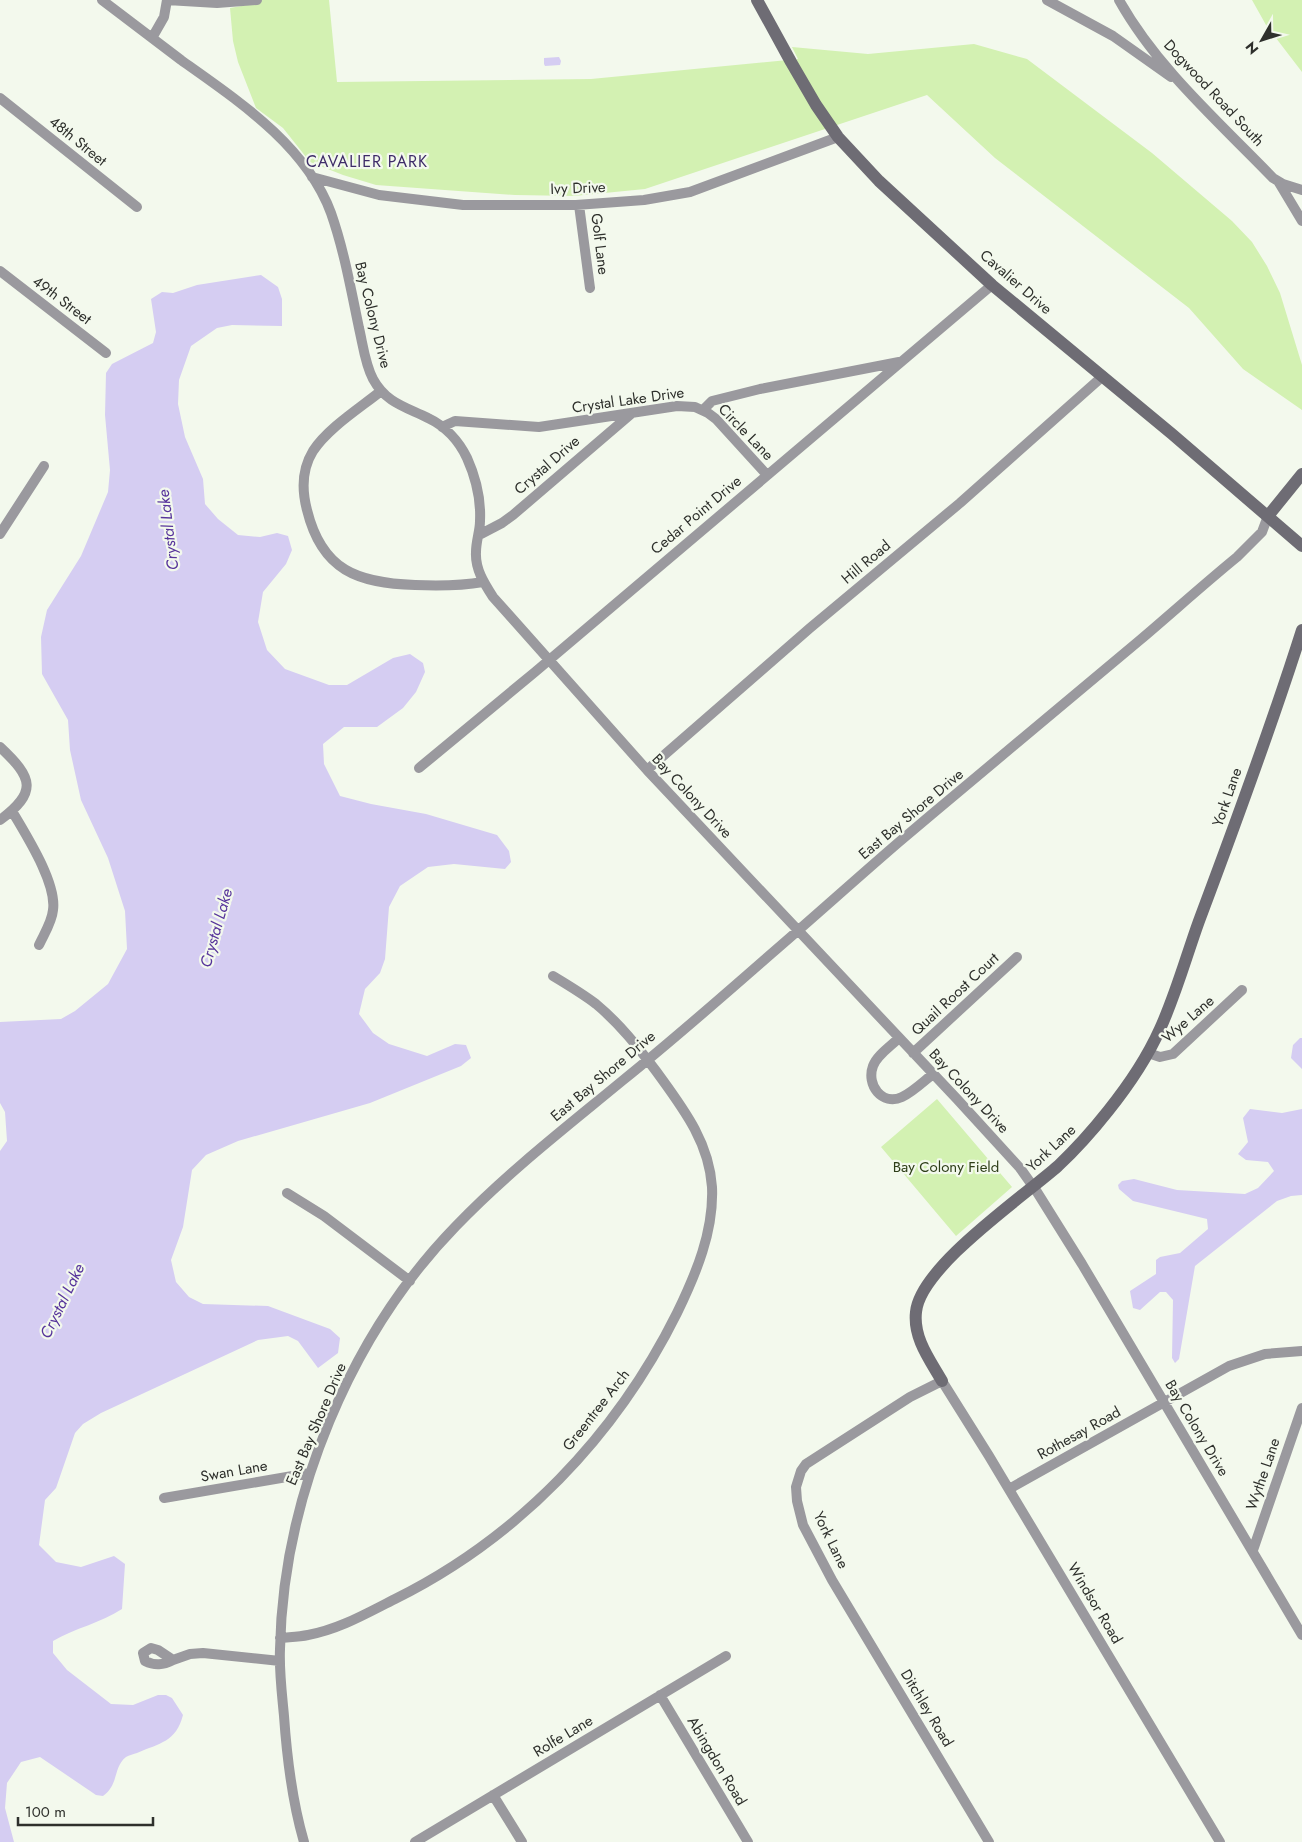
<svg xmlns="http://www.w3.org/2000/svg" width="1302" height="1842" viewBox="0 0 1302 1842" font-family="Jost,sans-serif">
  <rect width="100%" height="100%" fill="#f3f9ed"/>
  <path fill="#d3f1b2" d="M247,0H329L337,82L591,79L798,59L792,47L868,54L974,44L1027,59L1152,153L1232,221L1252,242L1267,266L1280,293L1302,365V410L1243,369L1189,308L995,158L927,95L645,189L574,196L515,195L376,185L343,175L310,162L283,128L256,108L238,62L233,41L230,8L247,5Z
    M1252,0H1302V72L1266,25Z
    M937,1099L1012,1187L956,1236L881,1147Z"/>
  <path fill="#d5cdf2" d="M559,57L561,61L560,65L545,66L544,64V58Z
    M261,275L278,287L282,299V326L232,325L217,328L191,346L179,380L178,404L185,437L203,479L205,504L218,519L238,535L260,537L277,533L288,536L292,550L286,564L263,592L258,622L267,650L285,669L329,685H347L393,658L410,654L423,663L425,672L416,692L403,708L377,727H344L323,744L324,764L340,796L371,804L426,814L497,835L509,851L511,862L505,869L454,864L428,867L400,886L389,907L385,959L380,973L365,989L359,1014L373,1033L389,1044L427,1056L455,1044L466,1045L471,1058L461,1066L370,1103L238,1141L206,1155L192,1170L183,1227L171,1260L176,1282L189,1297L203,1304L268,1306L330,1329L340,1338L338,1353L318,1368L298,1341L288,1336L258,1340L101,1413L83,1424L75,1433L56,1488L45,1500L39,1545L56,1562L81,1567L114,1556L125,1564L122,1609C101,1623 75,1628 53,1641V1653L67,1670L111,1704L133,1705L158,1695H166L172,1698L183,1715C176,1742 160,1743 137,1753C134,1754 129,1755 126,1757C113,1767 119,1785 103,1796L96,1795L40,1757L21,1762L7,1783L5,1808L14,1842H0V1151L7,1141L5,1112L0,1103V1022L61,1019L75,1011L108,984L127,949L125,911L108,858L81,800L70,750L68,720L42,674L41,637L47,610L81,556L108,492L110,470L105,415L106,373L112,364L153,343L156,332L151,299L162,292L173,293L197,285Z
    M1300,1038H1302V1069L1291,1058L1293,1045Z
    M1250,1109L1282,1113L1302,1109V1195L1291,1196L1277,1201L1195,1266L1179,1359L1175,1363L1172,1358L1173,1300L1166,1292H1160L1140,1310L1133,1308L1130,1291L1156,1274V1260L1160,1257L1180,1253L1208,1229L1207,1219L1133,1201L1119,1189L1118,1185L1122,1181L1134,1179L1177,1190L1245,1194L1258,1188L1274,1171L1268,1162L1246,1160L1238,1154L1248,1142L1243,1118Z"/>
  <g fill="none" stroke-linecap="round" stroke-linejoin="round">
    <path stroke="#9a999e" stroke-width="10" d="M102,0C128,20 155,40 181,60C237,100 306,145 331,213C344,250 351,290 359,328C363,345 365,364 373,379C386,403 406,407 428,418C445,426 459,441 467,458C476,478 481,500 480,521C480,531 476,541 476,552C475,569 484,583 493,597L647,770L957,1099L1020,1168L1037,1192L1082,1264L1302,1635
      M167,0L217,3L257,0
      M1047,0L1113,36L1171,77
      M1119,0C1157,68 1219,122 1273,178L1283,184L1302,190
      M152,38L164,17L167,0
      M0,98L137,207
      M312,177L379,195L463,205H576L644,200L690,192L838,137
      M1278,181L1302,221
      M579,205L590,288
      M0,271L106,353
      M381,391C360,408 328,428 313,451C302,469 302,491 307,510C322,571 358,583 415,585C438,586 460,586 483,582
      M703,410L712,401L760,389L899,362
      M442,427L455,421L539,427L677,406L695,407L708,413L716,419L767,475
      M0,534L44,466
      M479,535L502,523L513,515L631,414
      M0,747C33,778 38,792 0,820
      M419,768L535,672L992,285
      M647,770L810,628L960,503L1103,376
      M12,811C26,835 57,883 53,910C52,922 44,934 39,945
      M899,1038C891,1046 877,1055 873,1066C866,1085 882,1106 902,1097C913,1092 924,1081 933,1074
      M913,1053L1017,957
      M1148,1053L1160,1057L1173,1054L1242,990
      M287,1193L324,1216L410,1281
      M1009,1489L1229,1366L1265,1354L1302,1351
      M164,1498L310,1473
      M1253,1550L1302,1408
      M280,1638C290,1637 299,1637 308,1635C340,1629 367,1613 395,1599C518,1538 616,1436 677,1313C696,1274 714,1231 712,1187C709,1141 682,1107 656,1071C638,1047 620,1024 596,1004C583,994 568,985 553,976
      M151,1648L158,1650L173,1660C163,1665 155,1666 145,1661L143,1653Z
      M173,1660L190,1654L203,1653L280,1661
      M660,1695L748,1842
      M493,1795L522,1842
      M304,1842C292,1801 287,1759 284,1716C282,1694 279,1671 280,1649C283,1497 350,1335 456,1226C507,1173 565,1128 622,1081C673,1040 722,997 771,954C814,917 856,879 899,842C979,774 1060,707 1140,640C1173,612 1204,584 1237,557L1262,532L1268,516
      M415,1842L726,1656
      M989,1842L832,1580L803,1525L797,1501L796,1487L801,1471L806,1464L910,1397L942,1381L989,1456L1220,1842"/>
    <path stroke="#6e6c74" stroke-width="12" d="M757,0L791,62L816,105L838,137L879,181L992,285L1172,434L1302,546
      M1268,516L1302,474
      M942,1381C930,1360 913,1338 916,1312C920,1267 1023,1197 1058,1166C1076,1149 1093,1130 1108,1111C1128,1086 1147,1058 1160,1029C1176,994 1186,957 1199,921C1235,825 1271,728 1302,630"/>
  </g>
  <g text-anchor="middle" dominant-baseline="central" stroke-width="4.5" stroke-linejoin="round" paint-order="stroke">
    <g font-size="15" fill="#2e302c" stroke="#f3f9ed">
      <text transform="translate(1214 93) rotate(47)">Dogwood Road South</text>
      <text transform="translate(78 141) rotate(39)">48th Street</text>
      <text transform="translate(578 188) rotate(-2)">Ivy Drive</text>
      <text transform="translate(600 244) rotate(83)">Golf Lane</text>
      <text transform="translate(1016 282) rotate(41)">Cavalier Drive</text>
      <text transform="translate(62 300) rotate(37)">49th Street</text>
      <text transform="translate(373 315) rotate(76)">Bay Colony Drive</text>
      <text transform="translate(628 400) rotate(-8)">Crystal Lake Drive</text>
      <text transform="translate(746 432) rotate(46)">Circle Lane</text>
      <text transform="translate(547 465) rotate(-41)">Crystal Drive</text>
      <text transform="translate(696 515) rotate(-40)">Cedar Point Drive</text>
      <text transform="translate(866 562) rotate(-40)">Hill Road</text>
      <text transform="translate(692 796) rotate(47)">Bay Colony Drive</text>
      <text transform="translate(1227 797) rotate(-71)">York Lane</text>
      <text transform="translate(911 814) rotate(-40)">East Bay Shore Drive</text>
      <text transform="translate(955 994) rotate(-43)">Quail Roost Court</text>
      <text transform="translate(1188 1019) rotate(-41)">Wye Lane</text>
      <text transform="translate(603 1076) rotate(-40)">East Bay Shore Drive</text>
      <text transform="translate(969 1091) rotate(47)">Bay Colony Drive</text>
      <text transform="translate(1051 1148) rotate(-43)">York Lane</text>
      <text transform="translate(596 1410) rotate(-52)">Greentree Arch</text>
      <text transform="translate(316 1424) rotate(-67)">East Bay Shore Drive</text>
      <text transform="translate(1197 1428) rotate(59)">Bay Colony Drive</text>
      <text transform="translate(1079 1433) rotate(-29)">Rothesay Road</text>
      <text transform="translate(234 1471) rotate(-10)">Swan Lane</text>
      <text transform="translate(1263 1474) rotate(-71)">Wythe Lane</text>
      <text transform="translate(831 1540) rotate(64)">York Lane</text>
      <text transform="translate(1095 1603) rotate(59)">Windsor Road</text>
      <text transform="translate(927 1708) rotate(59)">Ditchley Road</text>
      <text transform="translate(563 1736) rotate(-31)">Rolfe Lane</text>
      <text transform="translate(717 1761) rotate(59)">Abingdon Road</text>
    </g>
    <g font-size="15" fill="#2e3e19" stroke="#f3f9ed">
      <text x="946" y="1167">Bay Colony Field</text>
    </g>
    <g font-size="16" letter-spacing="1" fill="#3e2c68" stroke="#f3f9ed">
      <text x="367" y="161">CAVALIER PARK</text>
    </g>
    <g font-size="16" font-style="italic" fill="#57349b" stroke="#f3f9ed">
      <text transform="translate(168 530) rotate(-97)">Crystal Lake</text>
      <text transform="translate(216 928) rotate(-74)">Crystal Lake</text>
      <text transform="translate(62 1301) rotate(-64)">Crystal Lake</text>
    </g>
  </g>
  <g transform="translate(1262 40) rotate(231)" stroke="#f3f9ed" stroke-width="4" paint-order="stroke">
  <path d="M0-4L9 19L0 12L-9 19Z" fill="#2e302c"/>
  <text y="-8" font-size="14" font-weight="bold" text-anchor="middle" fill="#2e302c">N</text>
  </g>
  <path d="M18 1817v8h135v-8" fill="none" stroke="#2e302c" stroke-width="2.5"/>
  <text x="25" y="1817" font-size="15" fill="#2e302c" stroke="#f3f9ed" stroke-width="4" paint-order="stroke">100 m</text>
</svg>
